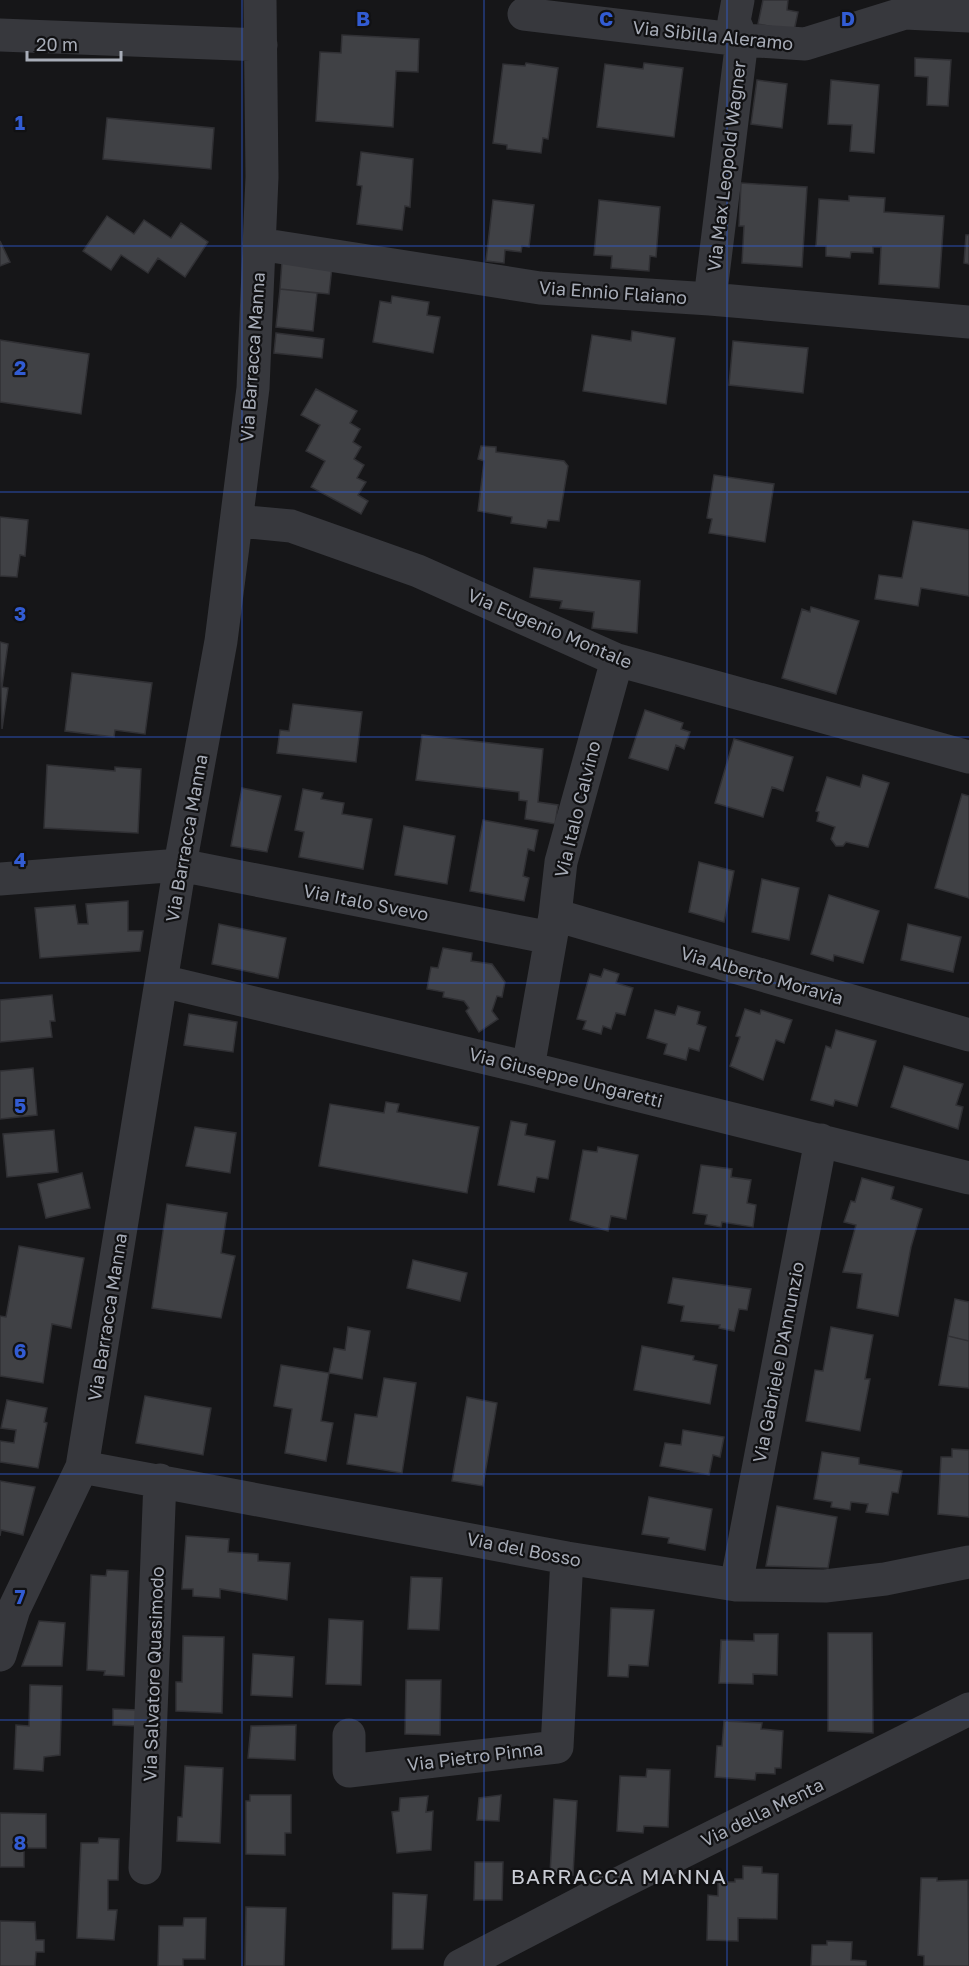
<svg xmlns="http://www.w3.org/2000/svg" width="969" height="1966" viewBox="0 0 969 1966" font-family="'Golos Text',sans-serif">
  <rect width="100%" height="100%" fill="#161618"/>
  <path fill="#404145" stroke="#303034" stroke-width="1.5" d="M763,0H788L787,10L798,12L794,31L758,24Z
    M342,35L419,39L418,72L396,71L393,127L316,121L320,52L341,53Z
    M915,58L951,60L948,106L927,105L928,77L915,76Z
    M526,63L558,68L548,139L543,138L541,153L507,149V145L493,143L503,64L525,66Z
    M644,63L683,68L674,137L597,127L605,64L643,69Z
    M757,80L787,84L782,128L751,124Z
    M831,80L879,85L874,153L850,151L852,125L828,124Z
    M107,118L214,128L211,169L103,159Z
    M361,152L413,159L410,207L405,206L402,230L357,224L362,186L357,185Z
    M741,183L807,187L802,267L742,263L744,226H739Z
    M849,196L885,198L884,212L944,216L939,288L879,284L881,247H873V253L851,252L850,258L826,256V246H816L819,199L849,201Z
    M493,200L534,205L529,247L522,246L521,252L505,250L504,263L486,261Z
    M599,200L660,207L656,257L650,256L649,271L611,268L612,256L594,255Z
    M107,216L134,234L144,220L171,238L181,223L208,242L185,277L158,258L148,273L121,255L111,270L83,251Z
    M966,235H969V264L964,263Z
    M0,241L10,262L0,266Z
    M282,261L332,267L329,294L280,289Z
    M280,289L317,293L313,331L276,327Z
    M392,296L429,302L427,315L440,317L433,353L373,342L380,301L391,303Z
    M632,331L675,338L666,404L583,391L592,335L631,341Z
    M276,333L324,339L322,358L274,353Z
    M0,340L89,354L81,414L0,402Z
    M733,341L808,348L803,393L729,385Z
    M316,389L357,411L350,423L360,429L353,442L361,447L354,459L364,465L357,478L366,482L358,495L368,501L361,514L311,487L325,461L306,451L320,425L301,415Z
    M481,446L496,447V452L564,461L568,466L559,521L548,520L546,528L511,523L512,517L478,511L484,461L478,459Z
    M714,475L774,484L765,542L709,533L712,519L707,518Z
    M0,517L28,520L25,556L20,555L17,577L0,576Z
    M913,521L969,530V596L921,588L918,606L875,599L879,575L902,578Z
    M534,568L640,581L637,633L592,628L594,612L560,608L562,601L530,597Z
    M811,607L859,621L836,694L782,678L802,609L810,612Z
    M0,642L8,644L2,687L8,688L2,729Z
    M72,673L152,683L145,734L115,730L114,737L65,731Z
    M293,704L362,712L356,762L277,753L280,730L289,731Z
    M645,710L683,723L681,729L690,732L684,749L676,745L668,770L629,758Z
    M422,735L543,749L538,802L558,805L555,824L525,819L527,801L519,800V792L416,780Z
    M734,739L793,757L783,791L772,787L763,817L715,803Z
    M47,765L115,771V767L141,769L138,833L44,828Z
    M863,775L889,783L868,847L846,842L843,846H836L831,839L835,827L817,821L819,812L816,811L827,777L860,787Z
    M242,788L281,796L267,852L231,846Z
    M303,789L323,793L321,799L344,803L342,814L372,819L363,869L299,857L304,832L295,830Z
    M962,794L969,796V898L935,888Z
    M483,820L538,830L534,851L528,849L523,876L529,878L524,901L470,891Z
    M404,826L455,836L447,884L395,875Z
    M699,862L734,871L724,922L689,912Z
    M762,879L799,888L789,940L752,932Z
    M829,895L879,911L863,963L834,955L833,961L811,954Z
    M128,901V931H143L140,951L40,958L35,908L75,905L78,924H88L86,904Z
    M219,924L286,938L278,978L212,964Z
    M908,924L961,937L953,972L901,960Z
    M443,948L472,953L471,961L492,964L505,982L502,997L497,996L492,1011L498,1019L479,1032L466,1011L469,1008L464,1001L443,997L444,992L427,989L431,967L438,968Z
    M604,969L619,974L616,983L633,988L625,1015L616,1013L611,1029L603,1026L601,1034L583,1029L586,1021L577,1019L590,974L601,977Z
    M52,995L55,1021H50L52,1037L0,1042V1000Z
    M678,1006L700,1012L697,1024L706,1027L699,1051L689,1048L686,1060L664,1054L667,1044L647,1038L655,1010L675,1015Z
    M745,1009L760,1014L761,1010L792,1020L784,1043L776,1040L763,1080L730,1066L740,1037L736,1036Z
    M189,1014L237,1022L233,1052L184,1045Z
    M836,1030L876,1041L857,1106L835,1100L833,1106L811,1100L826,1046L831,1048Z
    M904,1066L963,1084L956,1105L963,1107L958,1129L891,1107Z
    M33,1068L37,1115L0,1119V1071Z
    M386,1102L399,1104L397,1112L479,1127L467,1193L319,1166L330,1104L384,1113Z
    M511,1121L527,1124L525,1135L555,1141L548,1179L537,1177L534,1192L498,1185Z
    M195,1127L236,1133L230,1173L186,1166Z
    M54,1130L58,1172L7,1177L3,1134Z
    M598,1147L638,1155L626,1219L611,1216L608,1231L570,1220L583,1150L597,1152Z
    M701,1165L732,1169L731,1177L751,1180L747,1203L756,1205L753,1227L722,1222L721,1227L705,1224L707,1215L693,1213Z
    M82,1173L90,1208L46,1218L38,1184Z
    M862,1178L894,1187L891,1199L922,1209L911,1247L898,1316L857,1308L862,1274L843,1272L856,1225L844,1222L851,1201L855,1202Z
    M167,1204L227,1213L221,1253L235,1256L221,1318L152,1308Z
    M19,1246L84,1258L71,1328L52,1324L43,1383L0,1376V1316L6,1317Z
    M413,1260L467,1273L460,1301L407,1288Z
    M673,1278L751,1289L747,1310L739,1309L734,1331L719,1328L720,1325L681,1321L684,1306L668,1303Z
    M955,1299L969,1302V1341L948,1336Z
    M348,1327L370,1331L362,1379L329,1373L334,1348L345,1350Z
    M831,1327L873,1335L865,1379H870L860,1431L806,1421L815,1370L823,1371Z
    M948,1336L969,1341V1388L939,1385Z
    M642,1346L694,1356L693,1360L717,1365L710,1404L634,1390Z
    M281,1365L329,1373L321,1421L333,1423L326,1461L285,1453L292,1409L274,1406Z
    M384,1378L416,1383L402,1473L347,1464L355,1414L377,1417Z
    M145,1396L211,1408L203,1455L136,1443Z
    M467,1397L497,1403L483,1486L452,1481Z
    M7,1400L47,1408L44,1422L47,1423L38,1468L0,1462V1441L14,1443L16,1430L1,1428Z
    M683,1430L724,1437L720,1457L713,1455L709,1475L660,1466L665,1443L681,1445Z
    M952,1449L969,1450V1517L938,1514L941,1457H952Z
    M822,1452L859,1458V1464L902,1471L898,1493L892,1492L888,1515L866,1512L868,1504L851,1502L850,1510L831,1507L832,1502L814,1499Z
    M0,1481L35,1487L23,1535L1,1530L0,1536Z
    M649,1497L712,1509L705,1550L668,1543L669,1538L642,1534Z
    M777,1506L837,1517L828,1568L766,1566Z
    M186,1536L229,1539L228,1552L258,1554V1561L290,1563L287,1600L220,1589V1598L193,1596V1589H182Z
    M107,1570L128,1571L124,1676L104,1675L105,1671L87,1670L91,1575L106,1576Z
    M411,1577L442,1578L439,1630L408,1629Z
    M611,1608L654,1610L648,1666L629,1665L628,1677L608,1676Z
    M329,1619L363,1621L361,1685L326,1684Z
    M39,1621L65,1623L62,1666H22Z
    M828,1633H872L873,1733L828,1731Z
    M754,1634H778L777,1675L753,1674V1684L719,1683L721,1640L754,1641Z
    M183,1636L224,1637L222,1713L176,1711V1682H182Z
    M253,1654L294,1657L292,1697L251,1695Z
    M406,1680H441L440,1735L405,1734Z
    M30,1685L62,1686L60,1755L44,1757L43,1771L14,1769L16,1725L29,1726Z
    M113,1709L139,1710L138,1726L113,1725Z
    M724,1721L762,1723L761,1729L783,1731L781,1768H775V1774L756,1773L755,1780L715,1777L717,1746H722Z
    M296,1725L295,1760L248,1758L251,1726Z
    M185,1766L223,1768L220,1843L177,1841L178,1817H182Z
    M647,1769L670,1770L668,1827L644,1826L643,1833L617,1831L620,1776L646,1777Z
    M250,1795H291V1833H285V1855L246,1854V1801H250Z
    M501,1795L499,1821L477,1820L479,1798Z
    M428,1796L426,1812L433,1811L431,1850L397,1853L392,1812L399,1811L400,1798Z
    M554,1799L577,1801L573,1875L550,1874Z
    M0,1813L46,1814V1848H24V1867H0Z
    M99,1838L119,1839L118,1880H108V1910H117L114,1940L77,1938L81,1843H98Z
    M475,1862H503L502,1900H474Z
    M743,1866L762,1867V1873L778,1874L777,1919L738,1918V1941L707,1940L708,1895L718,1896V1882H735V1879H743Z
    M921,1878H937V1881L968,1880L969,1966H924V1956L918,1955Z
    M393,1893L427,1895L423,1949H392Z
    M246,1907L286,1908L284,1966H245Z
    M184,1918H206L205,1959H183V1966H158L159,1926H183Z
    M0,1921L35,1922L36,1940H44V1952H36L35,1966H0Z
    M827,1941L852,1942L851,1960L866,1961V1966H811L812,1945H827Z"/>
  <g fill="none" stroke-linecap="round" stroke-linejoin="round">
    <path stroke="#37383d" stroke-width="33" d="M524,14L742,40L805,44L905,13L969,16
      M0,35L261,45
      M259,244L540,288L710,299L969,322
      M710,299L742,40L734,21L738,0
      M238,521L291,526L418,571L617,660L969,757
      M0,879L180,865L551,938
      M555,915L969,1035
      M162,981L528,1068L969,1178
      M528,1068L555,915L561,862L617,660
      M82,1467L567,1558L736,1585L825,1586L885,1579L969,1562
      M736,1585L821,1140
      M0,1655L14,1609L82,1467L180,865L221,641L253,388L262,177L260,0
      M349,1735V1771L557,1747L567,1558
      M145,1868L160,1480
      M460,1966L604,1891L969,1709"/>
  </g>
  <path fill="none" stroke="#325cd3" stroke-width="1.5" stroke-opacity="0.55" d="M242,0V1966M484,0V1966M727,0V1966M0,246H969M0,492H969M0,737H969M0,983H969M0,1229H969M0,1474H969M0,1720H969"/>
  <g text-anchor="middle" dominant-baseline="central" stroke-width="4.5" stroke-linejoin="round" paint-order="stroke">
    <g font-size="18" fill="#a8adb8" stroke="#111113">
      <text transform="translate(713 35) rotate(6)">Via Sibilla Aleramo</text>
      <text transform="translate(726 166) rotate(-83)">Via Max Leopold Wagner</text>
      <text transform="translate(613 292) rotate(4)">Via Ennio Flaiano</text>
      <text transform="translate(252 357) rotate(-86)">Via Barracca Manna</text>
      <text transform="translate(550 628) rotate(23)">Via Eugenio Montale</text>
      <text transform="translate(577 809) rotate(-76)">Via Italo Calvino</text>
      <text transform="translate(186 838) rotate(-80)">Via Barracca Manna</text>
      <text transform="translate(366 902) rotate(11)">Via Italo Svevo</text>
      <text transform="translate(762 975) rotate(16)">Via Alberto Moravia</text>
      <text transform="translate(566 1077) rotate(14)">Via Giuseppe Ungaretti</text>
      <text transform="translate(107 1317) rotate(-81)">Via Barracca Manna</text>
      <text transform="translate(778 1362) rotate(-79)">Via Gabriele D'Annunzio</text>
      <text transform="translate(524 1549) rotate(11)">Via del Bosso</text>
      <text transform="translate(153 1674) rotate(-88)">Via Salvatore Quasimodo</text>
      <text transform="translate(475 1756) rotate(-7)">Via Pietro Pinna</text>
      <text transform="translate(762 1812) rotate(-26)">Via della Menta</text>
    </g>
    <g font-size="21" letter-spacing="1.5" fill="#c9ccd4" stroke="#111113">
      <text x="619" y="1876">BARRACCA MANNA</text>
    </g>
  </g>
  <g font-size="20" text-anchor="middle" font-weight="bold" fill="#325cd3" stroke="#111113" stroke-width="4.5" stroke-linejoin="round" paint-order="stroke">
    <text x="363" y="26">B</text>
    <text x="606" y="26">C</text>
    <text x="848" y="26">D</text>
    <text x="20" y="130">1</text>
    <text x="20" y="375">2</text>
    <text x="20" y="621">3</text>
    <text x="20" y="867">4</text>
    <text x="20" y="1113">5</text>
    <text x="20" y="1358">6</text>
    <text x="20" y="1604">7</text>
    <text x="20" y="1850">8</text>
  </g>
  <path d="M27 51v9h94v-9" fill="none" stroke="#a8adb8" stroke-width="3"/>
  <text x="36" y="51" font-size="18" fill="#a8adb8" stroke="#111113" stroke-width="4.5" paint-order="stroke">20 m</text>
</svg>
